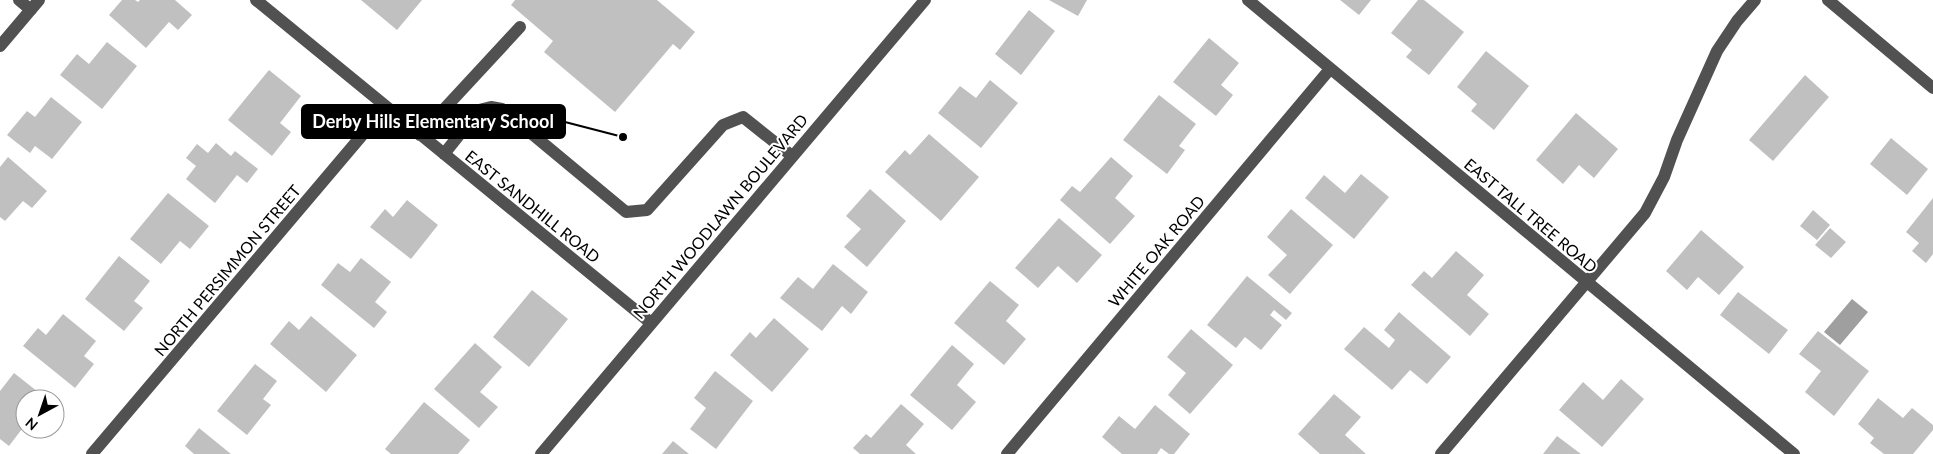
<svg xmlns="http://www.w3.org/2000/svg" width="1933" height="454" viewBox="0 0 1933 454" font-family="Lato,sans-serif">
  <rect width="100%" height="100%" fill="#fff"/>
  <path fill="#9f9f9f" d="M1852,299L1868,312L1840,345L1824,332Z"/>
  <path fill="#c0c0c0" d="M122,0H135L138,2L140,0H175L192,15L178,30L169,22L146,48L109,15Z
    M361,0H422L397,30Z
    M515,0H657L695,32L680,50L673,44L615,112L544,52L553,41L511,5Z
    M1049,0H1087L1078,16Z
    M1340,0H1371L1359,15Z
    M1418,0H1424L1464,32L1429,75L1406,57L1412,50L1391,33Z
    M1029,10L1055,31L1021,75L995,54Z
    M1209,38L1239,63L1221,85L1233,95L1216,116L1173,82Z
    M107,42L137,66L102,109L60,75L77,54L89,64Z
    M1486,51L1529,86L1494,130L1471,111L1477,104L1457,87Z
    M269,70L301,96L280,123L291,132L272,156L228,120Z
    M1805,75L1829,97L1773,161L1749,140Z
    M990,80L1018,103L981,148L938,113L960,86L976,98Z
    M1159,95L1196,124L1179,146L1185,150L1167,174L1123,140Z
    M51,97L82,122L52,159L35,146L30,153L7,135L27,111L35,117Z
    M1576,113L1618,149L1594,178L1579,165L1563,184L1536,160Z
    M929,134L979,177L941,221L885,172L905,150L910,155Z
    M1891,138L1928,169L1907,195L1870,164Z
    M216,143L231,156L235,151L258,169L247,183L237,175L215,203L186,179L196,166L186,158L197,144L208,153Z
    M8,157L47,191L32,208L23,201L5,221L0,217V167Z
    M1111,157L1133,176L1115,198L1135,216L1110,244L1060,200L1072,186L1080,192Z
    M1361,174L1389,197L1354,239L1305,198L1324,175L1345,193Z
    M870,189L906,221L867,267L844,247L861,229L846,216Z
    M168,193L209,226L190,249L180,241L161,264L130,239Z
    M1933,198V254L1926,263L1912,251L1919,243L1906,232Z
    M407,200L438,225L411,259L370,227L385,209L393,217Z
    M1291,209L1333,245L1290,294L1268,275L1287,255L1267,237Z
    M1813,210L1830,225L1817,240L1800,226Z
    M1059,218L1102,255L1077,283L1058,266L1038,288L1015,268Z
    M1830,228L1846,242L1831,258L1815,245Z
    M1701,230L1744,267L1719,295L1698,277L1687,290L1666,271Z
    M1456,251L1484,275L1467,295L1489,314L1470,336L1411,285L1424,271L1432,278Z
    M119,256L150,281L134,301L143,308L124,331L85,299Z
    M361,258L391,282L375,302L387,312L374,328L321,285L338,263L350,272Z
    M833,264L868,292L851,314L842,306L822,331L780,298L798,277L813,289Z
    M1247,276L1292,313L1286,320L1274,310L1270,315L1282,325L1261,350L1245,337L1236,348L1207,325Z
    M990,281L1019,305L1006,321L1026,339L1004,365L954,323Z
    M532,290L568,319L529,367L493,337Z
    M1738,292L1788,330L1769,354L1720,315Z
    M1399,312L1451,357L1427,384L1410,370L1392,390L1344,349L1364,327L1389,348L1395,340L1384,330Z
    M63,314L96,341L84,356L94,364L75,388L23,346L38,328L46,335Z
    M311,316L357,355L326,392L270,344L289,321L299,330Z
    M774,318L809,349L772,392L730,355L750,332L756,338Z
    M1191,329L1233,365L1190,414L1168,395L1186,373L1167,357Z
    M1818,331L1869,371L1834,416L1805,392L1821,371L1799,354Z
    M475,343L502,367L480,392L498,407L479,428L434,389Z
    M952,345L974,364L957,385L976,402L952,430L910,395Z
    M255,364L277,381L263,399L271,405L247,435L217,411Z
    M715,371L753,401L716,449L690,429L706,408L694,398Z
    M14,373L47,399H25V425L9,446L0,439V391Z
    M1621,379L1644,399L1602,447L1559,410L1583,382L1603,400Z
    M1334,394L1361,417L1345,435L1366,454H1320L1298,434Z
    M1878,398L1903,418L1912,408L1933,425V430L1913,454H1884L1870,443L1874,438L1858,424Z
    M424,402L470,440L458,454H391L385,449Z
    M901,404L924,424L906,445L916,454H860L853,448L866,434L871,438Z
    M1155,405L1190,434L1174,454H1169L1161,448L1157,454H1122L1102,437L1119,416L1135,429Z
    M199,428L231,454H194L185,446Z
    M1557,436L1581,454H1543Z
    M673,441L689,454H662Z"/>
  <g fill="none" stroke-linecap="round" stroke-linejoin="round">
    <path stroke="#515151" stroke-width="12" d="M19,0L31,10
      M256,0L651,323
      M1248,0L1794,454
      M1828,0L1933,88
      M0,46L39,0
      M420,135L520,27
      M444,154L479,110L491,107L502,109L626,212L647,210L723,125L743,117L792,156
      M92,454L386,107
      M541,454L925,0
      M1007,454L1330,69
      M1441,454L1645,213L1664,177L1677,140L1717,51L1737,21L1755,0"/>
  </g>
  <g text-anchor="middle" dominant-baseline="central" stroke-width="4" stroke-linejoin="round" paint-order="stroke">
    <g font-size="16" fill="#000" stroke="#fff">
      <text transform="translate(533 206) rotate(39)">EAST SANDHILL ROAD</text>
      <text transform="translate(1531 215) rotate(40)">EAST TALL TREE ROAD</text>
      <text transform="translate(720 216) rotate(-50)">NORTH WOODLAWN BOULEVARD</text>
      <text transform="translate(1156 251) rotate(-50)">WHITE OAK ROAD</text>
      <text transform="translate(227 270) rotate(-50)">NORTH PERSIMMON STREET</text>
    </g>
  </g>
  <path fill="none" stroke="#000" stroke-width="2" d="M623 137L565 122"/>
  <circle fill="#000" stroke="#fff" stroke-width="2" cx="623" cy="137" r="5"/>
  <rect fill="#000" stroke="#000" stroke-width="2" x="302" y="105" width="263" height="33" rx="5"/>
  <g font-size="18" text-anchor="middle" font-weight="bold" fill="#fff">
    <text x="433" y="128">Derby Hills Elementary School</text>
  </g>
  <g transform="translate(40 414) rotate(220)"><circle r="24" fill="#ffffff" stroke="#999999"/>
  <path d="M0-4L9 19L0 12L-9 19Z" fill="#000000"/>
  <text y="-8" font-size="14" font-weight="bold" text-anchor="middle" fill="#000000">N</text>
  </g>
</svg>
